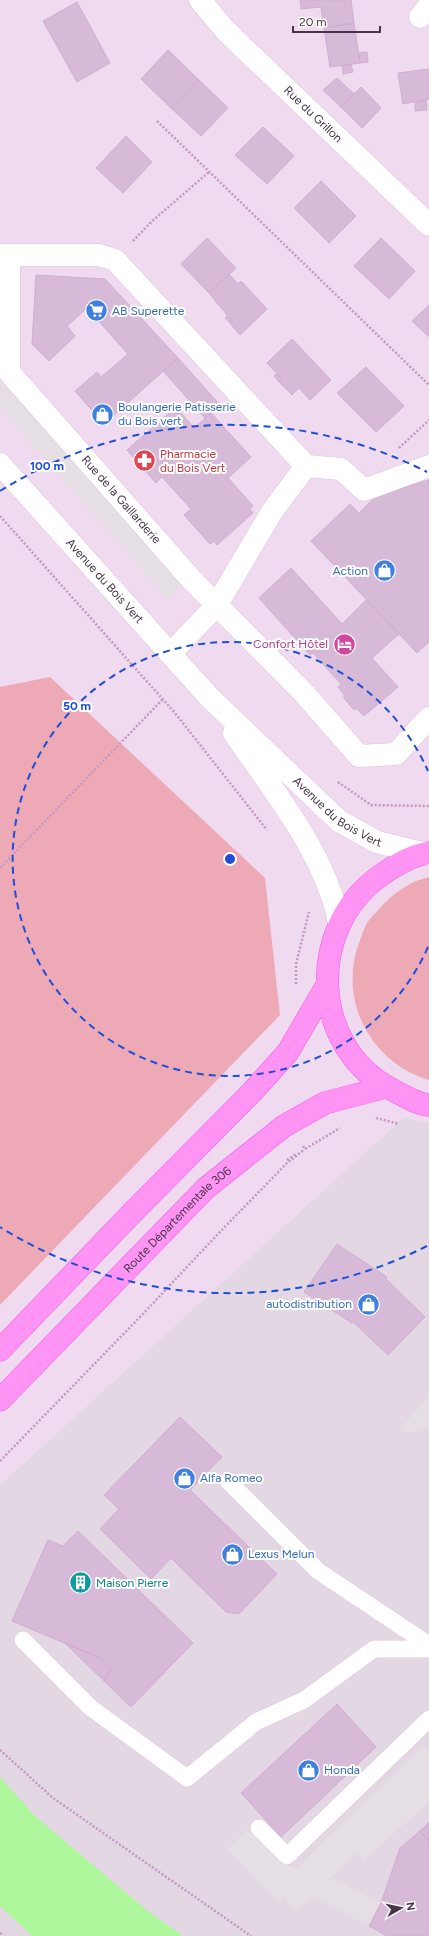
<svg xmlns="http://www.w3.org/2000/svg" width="429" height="1936" viewBox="0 0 429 1936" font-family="Figtree,sans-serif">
  <rect width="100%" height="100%" fill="#f4e5f3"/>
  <path fill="#f0daef" d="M0,0H429V1123L404,1117L0,1485Z"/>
  <path fill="#e3d7e3" d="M404,1117L429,1123V1936H0V1485Z"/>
  <path fill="#edaab6" d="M50,677L265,878L280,1015L0,1305V687Z
    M429,877V1080C369,1062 337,998 360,940C362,935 364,928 367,923C370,918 375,914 379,909C392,894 410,881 429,877Z"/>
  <path fill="#e5dee5" d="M0,381L188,582L168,599L0,408Z
    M429,1398V1430L428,1428L405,1433L402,1426Z
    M423,1746L429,1752V1802L364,1860L357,1853L326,1882L332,1878L381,1903L369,1926L312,1897L296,1911L283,1897L278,1902L228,1849L248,1829L279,1861L296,1869Z"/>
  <path fill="#aff79c" d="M0,1777L36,1817L149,1912L183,1936H32L0,1906Z"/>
  <path fill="#d7bad7" stroke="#d2acd3" d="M300,0H351L354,23L324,28L321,7L301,9Z
    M77,2L110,63L77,82L43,21Z
    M354,23L360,63L330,67L324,28Z
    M168,50L199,80L171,108L141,79Z
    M367,52L368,62L360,63L359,53Z
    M351,64L353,72L343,74L342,66Z
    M429,69V99L403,104L398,73Z
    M337,78L354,94L341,107L323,90Z
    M199,80L228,108L201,136L171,108Z
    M361,87L381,108L362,128L341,107Z
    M426,100L427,110L415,111V103Z
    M263,127L294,156L267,184L235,155Z
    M126,136L152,162L123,193L96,168Z
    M321,181L356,216L329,243L294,208Z
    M207,238L236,268L209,293L181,264Z
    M381,238L415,271L389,299L354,266Z
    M229,274L238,284L241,281L267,309L240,335L230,323L232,321L209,293Z
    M36,275L105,279L178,358L104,424L75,391L97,372L101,377L128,354L87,308L67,326L75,336L49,361L32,344Z
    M429,305V337L412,321Z
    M228,316L232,321L230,323L225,318Z
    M292,339L331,380L310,400L299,388L292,395L279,382L282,379L267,363Z
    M178,358L220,405L205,418L163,371Z
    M366,367L404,406L376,432L337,393Z
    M276,374L282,379L279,382L274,376Z
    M176,407L194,428L211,413L251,457L228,478L253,506L250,509L253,513L217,545L214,541L210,544L184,515L191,509L162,477L156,483L127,450Z
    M429,480V642L417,653L311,541L350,504L359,513L376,496Z
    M291,568L342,624L366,600L399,634L372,658L398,687L364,716L357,709H353L344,698V694L338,687L341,684L313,653L310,655L259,598Z
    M337,1244L387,1277L386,1279L425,1317L388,1355L353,1322L352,1323L304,1292Z
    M180,1417L222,1457L190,1490L277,1574L239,1614L226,1612L171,1558L151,1579L100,1529L119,1509L104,1495Z
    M78,1531L193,1643L131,1707L104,1681L111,1669L100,1658L12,1621L48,1540L63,1546Z
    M65,1643L100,1658L111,1669L104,1681Z
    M337,1704L376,1747L281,1837L241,1793Z
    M429,1822V1841L420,1831Z
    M420,1831L429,1841V1936H387L369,1926L381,1903L400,1848Z"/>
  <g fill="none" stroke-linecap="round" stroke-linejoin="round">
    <defs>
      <path id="service" d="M228,1481L318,1571L429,1645
        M23,1640L91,1708L187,1778L256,1722L304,1700L374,1649H429
        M259,1828L287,1856L429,1719"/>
      <g id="minor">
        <path id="s1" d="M200,0L226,31L429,225"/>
        <path d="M420,17L429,6"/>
        <path d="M0,255H99L115,260L306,466L273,510L216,606L171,653"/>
        <path id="s2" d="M9,256V372L192,580L303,692L359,756L396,754L429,718"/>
        <path d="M306,466L341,469L364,490L429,466"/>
      </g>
      <g id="tertiary">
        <path id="s3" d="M0,464L209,697L339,821L377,842L426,854"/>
        <path d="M234,733C274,792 324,851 339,922"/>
      </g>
      <g id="primary">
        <path d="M429,853C412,855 394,866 380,876C306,928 310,1048 393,1090C404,1096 417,1104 429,1105"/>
        <path d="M0,1350L134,1211L252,1092L288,1052L327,985"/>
        <path id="s4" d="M0,1400L206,1188L284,1126L325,1103L386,1087"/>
      </g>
    </defs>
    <use href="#service" stroke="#dfc4de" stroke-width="18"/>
    <use href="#minor" stroke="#dfc4de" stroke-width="23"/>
    <use href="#tertiary" stroke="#dfc4de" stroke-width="23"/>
    <use href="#primary" stroke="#ef59e4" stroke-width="23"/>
    <path stroke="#c497c3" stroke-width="2.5" stroke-dasharray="2 2" stroke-linecap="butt" d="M157,121L429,385
      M133,241L151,222L209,172
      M399,448L429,420
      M0,516L175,713L267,830
      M338,782L371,805L429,806
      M0,868L163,699
      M296,984V964L309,912
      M376,1118L399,1124
      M303,1146L305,1149L340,1128
      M287,1160L296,1154
      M0,1461L142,1315L216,1236L287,1163L305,1149
      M0,1750L53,1798L251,1936
      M0,1933L3,1936"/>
    <use href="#service" stroke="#fff" stroke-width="17"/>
    <use href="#minor" stroke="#fff" stroke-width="22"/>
    <use href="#tertiary" stroke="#fff" stroke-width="22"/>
    <use href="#primary" stroke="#ff94f5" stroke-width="22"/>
  </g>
  <g fill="none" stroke="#1d4ed8" stroke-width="2" stroke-dasharray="7 5">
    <path d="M428 947A217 217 0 1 1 428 771"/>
    <path d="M427 1246A434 434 0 0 1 0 1227M0 491A434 434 0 0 1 427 472"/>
  </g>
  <defs>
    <symbol id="supermarket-disc" viewBox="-11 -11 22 22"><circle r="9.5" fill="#3f7fe0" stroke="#fff"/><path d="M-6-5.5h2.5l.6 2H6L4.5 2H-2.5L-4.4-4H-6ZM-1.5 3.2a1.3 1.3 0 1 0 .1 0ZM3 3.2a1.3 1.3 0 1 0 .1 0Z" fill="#fff"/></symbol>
    <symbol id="shop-disc" viewBox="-11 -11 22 22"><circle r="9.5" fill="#3f7fe0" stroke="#fff"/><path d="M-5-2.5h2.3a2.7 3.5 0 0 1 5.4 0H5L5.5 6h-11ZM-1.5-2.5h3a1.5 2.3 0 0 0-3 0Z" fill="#fff"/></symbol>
    <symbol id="pharmacy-disc" viewBox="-11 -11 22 22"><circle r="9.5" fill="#e0444e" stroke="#fff"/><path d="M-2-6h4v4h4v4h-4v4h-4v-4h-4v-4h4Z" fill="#fff"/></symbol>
    <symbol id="hotel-disc" viewBox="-11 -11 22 22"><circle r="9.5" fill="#d1479c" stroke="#fff"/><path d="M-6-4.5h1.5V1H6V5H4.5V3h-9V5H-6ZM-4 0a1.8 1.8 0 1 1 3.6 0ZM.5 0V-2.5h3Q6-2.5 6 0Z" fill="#fff"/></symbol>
    <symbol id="building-disc" viewBox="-11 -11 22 22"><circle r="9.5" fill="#0f9aa8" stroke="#fff"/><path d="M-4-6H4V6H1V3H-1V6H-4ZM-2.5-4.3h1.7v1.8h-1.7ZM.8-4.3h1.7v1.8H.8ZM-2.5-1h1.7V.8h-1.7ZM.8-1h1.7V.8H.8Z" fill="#fff"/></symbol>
  </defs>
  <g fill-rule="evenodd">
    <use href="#supermarket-disc" x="84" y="298" width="25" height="25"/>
    <use href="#shop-disc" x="90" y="402" width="25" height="25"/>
    <use href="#pharmacy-disc" x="132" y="448" width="25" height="25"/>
    <use href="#shop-disc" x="372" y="558" width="25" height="25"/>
    <use href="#hotel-disc" x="332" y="632" width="25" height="25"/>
    <use href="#shop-disc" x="356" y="1292" width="25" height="25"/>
    <use href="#shop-disc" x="172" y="1466" width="25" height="25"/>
    <use href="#shop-disc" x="220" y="1542" width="25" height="25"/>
    <use href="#building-disc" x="68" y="1570" width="25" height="25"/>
    <use href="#shop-disc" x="296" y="1758" width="25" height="25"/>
  </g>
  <g text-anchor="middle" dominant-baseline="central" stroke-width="4" stroke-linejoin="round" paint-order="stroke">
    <g font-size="12" fill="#473448" stroke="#fff">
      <text stroke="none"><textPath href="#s1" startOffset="161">Rue du Grillon</textPath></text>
      <text stroke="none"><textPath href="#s2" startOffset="286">Rue de la Gaillarderie</textPath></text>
      <text stroke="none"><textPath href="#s3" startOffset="157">Avenue du Bois Vert</textPath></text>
      <text stroke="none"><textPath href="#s3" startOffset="486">Avenue du Bois Vert</textPath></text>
      <text stroke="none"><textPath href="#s4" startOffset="253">Route Départementale 306</textPath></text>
    </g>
    <g font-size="12" fill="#366cbe" stroke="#fff" text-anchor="start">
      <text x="112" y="311">AB Superette</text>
      <text x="118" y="407">Boulangerie Patisserie<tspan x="118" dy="14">du Bois vert</tspan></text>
      <text x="368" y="571" text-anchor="end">Action</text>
      <text x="352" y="1304" text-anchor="end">autodistribution</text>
      <text x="200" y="1478">Alfa Romeo</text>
      <text x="248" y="1554">Lexus Melun</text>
      <text x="324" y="1770">Honda</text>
    </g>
    <g font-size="12" fill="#be3a42" stroke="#fff" text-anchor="start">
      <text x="160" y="454">Pharmacie<tspan x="160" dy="14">du Bois Vert</tspan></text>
    </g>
    <g font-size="12" fill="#b23c85" stroke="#fff" text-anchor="end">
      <text x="328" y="644">Confort Hôtel</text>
    </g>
    <g font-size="12" fill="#0d838f" stroke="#fff" text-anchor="start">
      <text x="96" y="1583">Maison Pierre</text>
    </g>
  </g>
  <circle cx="230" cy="859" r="6" fill="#1d4ed8" stroke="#fff" stroke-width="2"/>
  <g font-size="12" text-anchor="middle" font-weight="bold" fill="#1d4ed8" stroke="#fff" stroke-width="4" stroke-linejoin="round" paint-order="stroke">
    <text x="47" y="470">100 m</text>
    <text x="77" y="710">50 m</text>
  </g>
  <g transform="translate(401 1908) rotate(81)" stroke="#ffffff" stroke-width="3" paint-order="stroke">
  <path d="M0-3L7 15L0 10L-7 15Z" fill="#473448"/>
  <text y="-6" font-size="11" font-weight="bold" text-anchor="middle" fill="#473448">N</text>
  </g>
  <path d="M293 26v6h87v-6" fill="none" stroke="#473448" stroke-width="2"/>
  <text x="299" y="26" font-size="12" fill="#473448" stroke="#ffffff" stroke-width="3" paint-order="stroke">20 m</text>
</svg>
